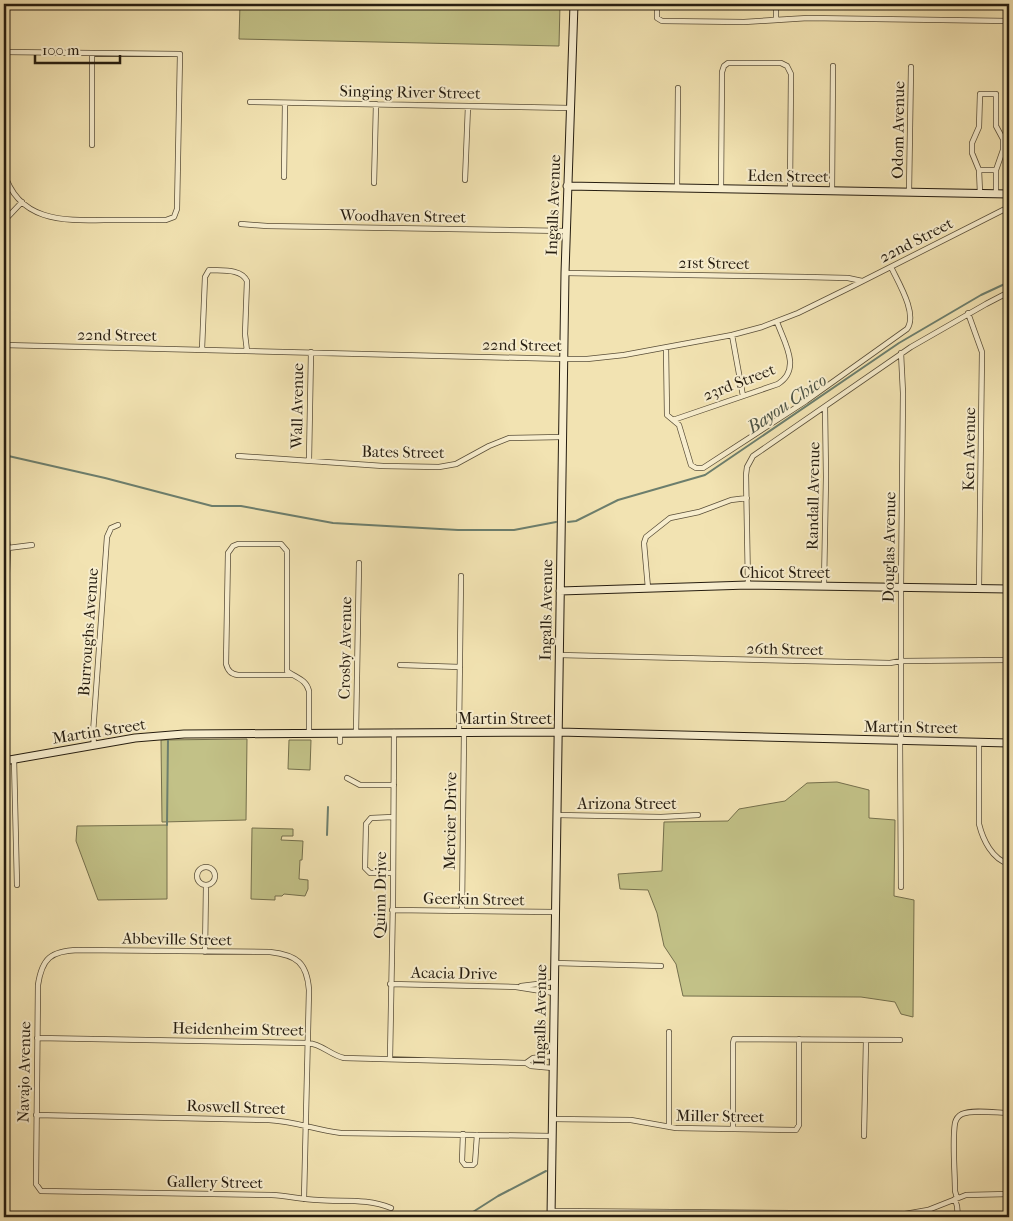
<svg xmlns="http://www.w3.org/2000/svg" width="1013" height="1221" viewBox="0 0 1013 1221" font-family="'IM FELL French Canon',serif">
  <rect width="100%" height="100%" fill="#f2e3b2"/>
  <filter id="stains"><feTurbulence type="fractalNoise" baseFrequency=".004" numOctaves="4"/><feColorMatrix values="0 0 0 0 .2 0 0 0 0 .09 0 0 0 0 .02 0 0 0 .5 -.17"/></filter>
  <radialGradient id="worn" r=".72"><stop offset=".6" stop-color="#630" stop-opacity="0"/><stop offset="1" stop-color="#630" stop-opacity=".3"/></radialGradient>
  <path fill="#c2c187" stroke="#746f4c" d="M240,4H560L559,46L239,39Z
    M247,739L246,820L162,822L161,740Z
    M289,740H311L310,770L288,769Z
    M837,782L869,790V818L895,820L894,896L914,900L913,1017L901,1014L895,1002L861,997L683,996L676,964L664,946L657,913L648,890L620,889L618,874L662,871L664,822L728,821L739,809L785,801L807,783Z
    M167,825V899L98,900L76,841L77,826Z
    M252,828L293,829V836H282L281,840L303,841L302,860H300L299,879L308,880V889L305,896L284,894L282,896H275V900L251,899Z"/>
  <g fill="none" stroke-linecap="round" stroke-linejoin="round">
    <path stroke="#6c7e6d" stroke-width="2" d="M4,455L105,478L212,506H241L333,523L458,530H514L556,522
      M568,522L576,521L618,500L705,475L899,343L981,295L1009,282
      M167,825L168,740
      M327,835L328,807
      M465,1217L498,1196L546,1171"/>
    <defs>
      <path id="street" d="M657,4V18L662,21L744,22L808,18L1009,21
        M776,19V4
        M4,52L180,54L177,209L174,217L166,220C145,220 125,220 104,220C62,221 18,221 4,172
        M250,102L570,108
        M92,145V53
        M979,170H996
        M284,177L285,103
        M465,180L468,106
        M374,183L376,104
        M677,188L678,88
        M721,189L722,72L724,66L728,63H781L787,66L791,74L790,190
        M832,191L833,66
        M909,192L911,67
        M980,193L979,170L972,153V143L979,127L980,94H996V126L1003,139V150L996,170V194
        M4,221L22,202
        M241,224L267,226L565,231
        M565,273L806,277L848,278L862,281
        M968,313L982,352L979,588
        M732,335L743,396
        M4,345L564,359H587L624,355L732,335L762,327L798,313L851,287L1009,207
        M666,348L667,415L679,425L691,465L696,468H703L806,401L907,329C918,314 898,282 891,267
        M202,349L205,277L209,270C221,271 241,268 247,281L245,334L247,351
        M901,353L903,393L901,587V740
        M673,420L778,384C802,369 784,342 777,322
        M238,456L383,466L439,467L456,464L489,446L509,438L562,437
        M309,460L311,352
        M4,536L7,541L8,548L4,648
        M8,548L32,545
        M748,585L746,475L747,467L753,456L911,347L986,304L1009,292
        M824,585L826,477L825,407
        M648,588L644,543L646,537L670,518L699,512L731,500L747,498
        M559,655L890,663L901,661L1009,660
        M400,665L460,667
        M293,675H238C231,674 228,671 226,664L228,553L233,546L238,544H281L287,551V671C296,678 306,679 309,691V733
        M459,732L461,576
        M356,733L359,563
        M900,740L901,887
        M340,742V733
        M979,742V824C983,840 992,859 1009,864
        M94,745L93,733L107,537L111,528L118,525
        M14,759L17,885
        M347,778L360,785H394
        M557,815L661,817L698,815
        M197 876a9 9 0 1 1 18 0a9 9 0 1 1-18 0Z
        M393,873H370L365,868L366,824L371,818L393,817
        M392,910L556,912
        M462,911L464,732
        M205,952L206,886
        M555,963L661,966
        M390,984L516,987L554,993
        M521,986L554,982
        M37,1038L308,1043C322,1044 330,1055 344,1058L526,1063L531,1066L553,1068
        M390,1059L393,899L394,732
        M526,1063L533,1058L553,1056
        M36,1115L269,1120C294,1121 316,1130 341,1133L552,1136
        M552,1119L631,1120L676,1128L796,1130L799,1125V1039
        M669,1127V1032
        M733,1129V1043L734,1039L900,1040
        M463,1134L462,1161L465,1165H473L475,1163L477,1135
        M864,1136L866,1040
        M957,1198L955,1191C955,1172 952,1141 955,1123C956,1119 958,1116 962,1114C972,1109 998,1113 1009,1113
        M304,1199L309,990C307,963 297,955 270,952L78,950C51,951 42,958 38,985L36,1184L41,1191L272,1195C287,1196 302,1199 318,1200C343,1202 367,1198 391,1208
        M955,1199L957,1206L958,1217
        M551,1211L905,1214L928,1210L966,1195L1009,1194"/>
      <path id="secondary" d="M567,186L1009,194
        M560,591L748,585L1009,589
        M4,761L135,738L184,734L558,732L1009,743
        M551,1217L565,273L574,4"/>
    </defs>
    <use href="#street" stroke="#594e38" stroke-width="6"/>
    <use href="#secondary" stroke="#261d10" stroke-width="9"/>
    <use href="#street" stroke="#f7edcd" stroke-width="4.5"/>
    <use href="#secondary" stroke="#f7edcd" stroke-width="7"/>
  </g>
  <g text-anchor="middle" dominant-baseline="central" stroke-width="4" stroke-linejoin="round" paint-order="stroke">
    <g font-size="16" fill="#261d10" stroke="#f7edcd">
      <text transform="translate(410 92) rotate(1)">Singing River Street</text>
      <text transform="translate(898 130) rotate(-89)">Odom Avenue</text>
      <text transform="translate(788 176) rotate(1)">Eden Street</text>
      <text transform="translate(553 205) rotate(-88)">Ingalls Avenue</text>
      <text transform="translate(403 216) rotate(1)">Woodhaven Street</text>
      <text transform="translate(916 240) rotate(-27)">22nd Street</text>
      <text transform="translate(714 263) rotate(1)">21st Street</text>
      <text transform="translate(117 335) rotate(1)">22nd Street</text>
      <text transform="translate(522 345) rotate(1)">22nd Street</text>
      <text transform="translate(739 382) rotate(-21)">23rd Street</text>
      <text transform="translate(297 406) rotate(-89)">Wall Avenue</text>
      <text transform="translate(969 449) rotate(-89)">Ken Avenue</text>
      <text transform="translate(403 452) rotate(1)">Bates Street</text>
      <text transform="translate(813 496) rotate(-89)">Randall Avenue</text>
      <text transform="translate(889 547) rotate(-89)">Douglas Avenue</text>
      <text x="785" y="572">Chicot Street</text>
      <text transform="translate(546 610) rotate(-89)">Ingalls Avenue</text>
      <text transform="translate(88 632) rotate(-86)">Burroughs Avenue</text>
      <text transform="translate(345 648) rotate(-89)">Crosby Avenue</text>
      <text transform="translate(785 649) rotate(1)">26th Street</text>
      <text x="505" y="718">Martin Street</text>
      <text transform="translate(911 727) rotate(1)">Martin Street</text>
      <text transform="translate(99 731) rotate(-9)">Martin Street</text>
      <text x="627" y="803">Arizona Street</text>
      <text transform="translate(450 821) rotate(-89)">Mercier Drive</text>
      <text transform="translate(380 895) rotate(-89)">Quinn Drive</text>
      <text transform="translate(474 899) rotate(1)">Geerkin Street</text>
      <text transform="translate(177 939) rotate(1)">Abbeville Street</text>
      <text transform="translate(454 973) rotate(1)">Acacia Drive</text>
      <text transform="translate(540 1015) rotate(-89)">Ingalls Avenue</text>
      <text transform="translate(238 1029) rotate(1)">Heidenheim Street</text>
      <text transform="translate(24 1072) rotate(-89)">Navajo Avenue</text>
      <text transform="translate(236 1107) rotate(2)">Roswell Street</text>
      <text transform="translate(720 1116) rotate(1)">Miller Street</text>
      <text transform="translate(215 1182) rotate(1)">Gallery Street</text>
    </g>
    <g font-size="18" font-style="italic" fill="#4f5546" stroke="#f7edcd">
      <text transform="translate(787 404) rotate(-34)">Bayou Chico</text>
    </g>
  </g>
  <rect width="1013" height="1221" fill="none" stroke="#f2e3b2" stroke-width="20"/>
  <rect x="5" y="5" width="1003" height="1211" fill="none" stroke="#261d10" stroke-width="2.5"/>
  <rect x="10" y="10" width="993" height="1201" fill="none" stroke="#261d10"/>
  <path d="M35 55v8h85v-8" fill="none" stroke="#261d10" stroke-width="2.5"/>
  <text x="42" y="55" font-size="15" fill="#261d10" stroke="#f7edcd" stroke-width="4" paint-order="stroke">100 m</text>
  <rect width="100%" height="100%" filter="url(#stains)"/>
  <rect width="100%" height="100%" fill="url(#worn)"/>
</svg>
